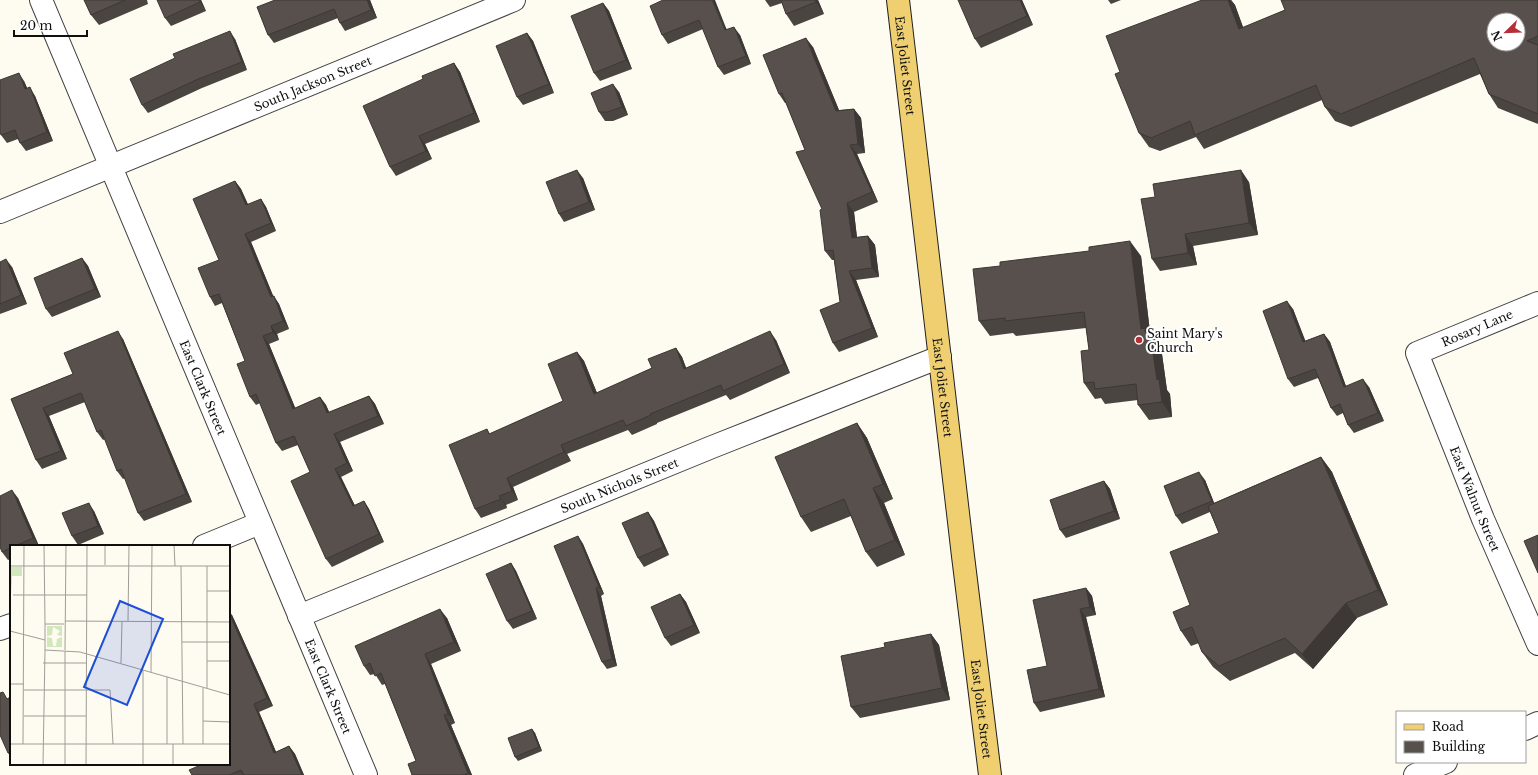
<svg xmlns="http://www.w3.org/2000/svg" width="1538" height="775" viewBox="0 0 1538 775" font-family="'Libre Baskerville',serif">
  <rect width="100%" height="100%" fill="#fefbf1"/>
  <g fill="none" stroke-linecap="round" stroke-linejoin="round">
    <defs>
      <g id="minor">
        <path id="s1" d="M41,0L366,775"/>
        <path id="s2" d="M0,212L514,0"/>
        <path id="s3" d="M1538,303L1417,353L1483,519L1538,644"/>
        <path d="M204,546L260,523"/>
        <path id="s4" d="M299,616L712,447L940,357"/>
        <path d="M0,629L11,625"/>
        <path d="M1525,729L1538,723"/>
        <path d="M1415,775L1446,762"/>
      </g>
      <g id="major">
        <path id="s5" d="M898,0L963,556L990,775"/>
      </g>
    </defs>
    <use href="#minor" stroke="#424242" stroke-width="24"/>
    <use href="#major" stroke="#202020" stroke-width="24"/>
    <use href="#minor" stroke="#fff" stroke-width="22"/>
    <use href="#major" stroke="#efcf70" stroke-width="22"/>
  </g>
  <path fill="#4b4541" d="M84,0H147L148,4L99,25L91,15Z
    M201,0L206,11L171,26L165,18Z
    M370,0L377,18L345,31L340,23L338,18L274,43L268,35L257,7Z
    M663,0L740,35L751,64L724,75L718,67L703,29L668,44L662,35Z
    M765,0H818L824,14L794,26L786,14L782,3L770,7Z
    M959,0H1022L1033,25L981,48L975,39Z
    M1108,0H1121L1111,4Z
    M1202,0H1231L1235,5L1243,28L1285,10L1538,0V124L1498,108L1489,94L1480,74L1351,127L1335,121L1325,107L1322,100L1204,149L1196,137L1160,151L1149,147L1139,133L1120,72Z
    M603,3L609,11L632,69L600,81L594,73Z
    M527,33L533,41L554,93L523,105L517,97Z
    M235,39L247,70L202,88L148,113L142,105Z
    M813,47L839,110L854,109L861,118L865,153L857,154L878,202L854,212L857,237L868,236L875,245L879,277L856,280L878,337L839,352L833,343L840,302L834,260H832L825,251L822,209L805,150L786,103H785L779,94Z
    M454,63L460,72L480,122L425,144L432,159L396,176L390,167L423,79Z
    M24,81L27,88L35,96L53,141L26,151L20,143L18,139L7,143L1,135Z
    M619,92L628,115L613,121H605L599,112Z
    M583,178L595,210L564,222L559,214Z
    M235,181L241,189L248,205L261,199L266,207L276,231L251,242L273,296L279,304L289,329L277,334L279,340L269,344L295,408L320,397L326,405L329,412L369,396L375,404L384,424L340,442L353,471L341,477L355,506L364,501L369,509L384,542L332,567L326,559L310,472L298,445L282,451L276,443L260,403L256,405L250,397L245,361L222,303L215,306L210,297L219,260Z
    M1249,182L1258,235L1193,246L1197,265L1160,271L1152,259Z
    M1141,256L1150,332L1161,347L1167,390L1170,394L1172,417L1149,420L1138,405V400L1105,404L1101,398L1095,399L1084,383L1089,350L1086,328L1016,336L1013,333L990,336L979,321Z
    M82,258L88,266L101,297L52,317L46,309Z
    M0,262L12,267L27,304L0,314Z
    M1293,309L1305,341L1324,334L1330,342L1346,386L1369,387L1384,421L1354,433L1348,425L1343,413L1337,416L1331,408L1318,378L1294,387L1288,379Z
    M123,339L192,502L144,521L138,513L125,478L123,479L117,471L105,439L103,440L97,432L85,402L49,416L67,459L42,469L36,460L11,399L73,374Z
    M776,340L790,373L730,400L726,395L657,423V424L632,435L628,430L567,454L571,461L513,487L518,500L506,505L507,508L481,518L475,509L487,429L490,434L563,401L577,352L584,361L597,393L652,368L676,348L682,357L686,368Z
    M857,423L867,438L893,499L884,503L905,555L877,567L866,552L851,516L811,532L801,517Z
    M1321,457L1332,472L1388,605L1357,618L1313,669L1295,653L1230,681L1213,667L1202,652L1199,643L1191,646L1181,631L1190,605L1219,533L1210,512L1182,524L1176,516L1205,480L1214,503Z
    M1104,481L1110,489L1120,519L1066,538L1060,530Z
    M18,498L39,546H11V559L8,560L2,552Z
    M94,511L104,534L78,545L72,536Z
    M648,512L654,521L669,555L644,567L638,558Z
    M578,536L583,544L604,594L601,596L617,666L607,669L602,662Z
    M511,563L516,571L537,619L513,629L507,621Z
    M1086,588L1092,596L1096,615L1086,617L1105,697L1040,712L1034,703L1047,666Z
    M680,594L686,602L700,633L671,646L665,638Z
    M232,615L273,706L259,712L276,752L289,746L295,754L304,775H192L230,752Z
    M447,618L461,651L431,664L455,723L451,725L472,775H412L416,761L385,684L382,685L375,674L370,675L364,666Z
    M931,634L939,645L950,700L860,718L851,707L885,647Z
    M11,697V757L8,753V698Z
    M532,729L535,733L542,751L518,761L515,757Z"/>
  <path fill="#3d3835" d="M199,0H201L206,11L200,2Z
    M367,0H370L377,18L371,10Z
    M712,0H715L730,38L725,30Z
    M815,0H818L824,14L816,2Z
    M1020,0H1022L1033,25L1027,16Z
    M1228,0H1231L1235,5L1249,43L1239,29Z
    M603,3L609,11L632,69L626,60Z
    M734,27L740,35L751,64L746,56Z
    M230,31L235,39L247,70L242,62Z
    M527,33L533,41L554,93L549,84Z
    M806,38L813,47L843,120L836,111Z
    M454,63L460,72L480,122L474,113Z
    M19,73L24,81L31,97L25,89Z
    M613,84L619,92L628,115L622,107Z
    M30,87L35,96L53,141L47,132Z
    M854,109L861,118L865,153L858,144Z
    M419,136L425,144L432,159L426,151Z
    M850,145L857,154L878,202L872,192Z
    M577,170L583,178L595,210L589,202Z
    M1241,170L1249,182L1258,235L1249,223Z
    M235,181L241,189L252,213L246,205Z
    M261,199L266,207L276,231L271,223Z
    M847,203L854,212L858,247L852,238Z
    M245,234L251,242L277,305L271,297Z
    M1185,234L1193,246L1197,265L1188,253Z
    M868,236L875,245L879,277L872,268Z
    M1130,241L1141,256L1150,332L1161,347L1167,390L1170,394L1172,417L1162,402L1157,380L1141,329Z
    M82,258L88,266L101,297L95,289Z
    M6,259L12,267L27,304L21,295Z
    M849,271L856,280L878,337L872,328Z
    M274,296L279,304L289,329L283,321Z
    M1287,301L1293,309L1309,350L1303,342Z
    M271,326L277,334L279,340L273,332Z
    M118,331L123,339L192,502L186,494Z
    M770,331L776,340L790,373L784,364Z
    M1324,334L1330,342L1349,395L1344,387Z
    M263,336L269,344L299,417L293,409Z
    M676,348L682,357L690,378L684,369Z
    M577,352L584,361L601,403L594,394Z
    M1363,379L1369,387L1384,421L1378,413Z
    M369,396L375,404L384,424L378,416Z
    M320,397L326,405L333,421L327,413Z
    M43,408L49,416L67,459L61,451Z
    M857,423L867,438L893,499L883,484Z
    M334,434L340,442L353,471L347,463Z
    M561,445L567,454L571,461L564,452Z
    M1321,457L1332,472L1388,605L1378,590Z
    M335,469L341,477L359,514L353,506Z
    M1199,472L1205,480L1217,510L1212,501Z
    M507,478L513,487L518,500L512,491Z
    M1104,481L1110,489L1120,519L1114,511Z
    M873,488L884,503L905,555L895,540Z
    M12,490L18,498L39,546L33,538Z
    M499,496L506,505L507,508Z
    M364,501L369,509L384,542L379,534Z
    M89,503L94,511L104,534L98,526Z
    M648,512L654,521L669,555L663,547Z
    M578,536L583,544L604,594L599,587Z
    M511,563L516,571L537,619L532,611Z
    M596,588L601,596L617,666L612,659Z
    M1086,588L1092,596L1096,615L1090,607Z
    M680,594L686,602L700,633L694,625Z
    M1346,603L1357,618L1313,669L1302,654Z
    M440,609L447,618L461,651L454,642Z
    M1080,609L1086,617L1105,697L1099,689Z
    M229,611L232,615L273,706L267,698L229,613Z
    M931,634L939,645L950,700L942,688Z
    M425,654L431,664L455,723L448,714Z
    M254,704L259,712L280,761L274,753Z
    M444,715L451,725L472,775H470L468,773Z
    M532,729L535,733L542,751L539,747Z
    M289,746L295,754L304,775H302Z"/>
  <path fill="#57504c" stroke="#3d3835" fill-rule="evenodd" d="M84,0H125L91,15Z
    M157,0H199L200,2L165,18Z
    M275,0H367L371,10L340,23L334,9L268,35L257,7Z
    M663,0H712L725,30L734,27L746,56L718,67L699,20L662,35L650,6Z
    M781,0H815L816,2L786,14Z
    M958,0H1020L1027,16L975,39Z
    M1202,0H1228L1239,29L1285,10L1281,0H1538V36L1527,41L1538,45V114L1489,94L1474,58L1341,114L1325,107L1316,85L1195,135L1190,121L1151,138L1139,133L1115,74L1120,72L1106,36ZM1494,20H1518V44H1494Z
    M603,3L626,60L594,73L571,16Z
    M230,31L242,62L196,80L142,105L130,79L175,58L173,54Z
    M527,33L549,84L517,97L496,46Z
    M806,38L836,111L854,109L858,144L850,145L872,192L847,203L852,238L868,236L872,268L849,271L872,328L833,343L820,310L840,302L833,250L825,251L820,210L822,209L796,152L805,150L782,93L779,94L763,55Z
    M454,63L474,113L419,136L426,151L390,167L363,106L423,79L422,76Z
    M19,73L25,89L30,87L47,132L20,143L15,130L1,135L0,132V80Z
    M613,84L622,107L607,112H599L591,93Z
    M577,170L589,202L559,214L546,182Z
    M1241,170L1249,223L1185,234L1188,253L1152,259L1141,199L1155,197L1153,184Z
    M235,181L246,205L261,199L271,223L245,234L271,297L274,296L283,321L271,326L273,332L263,336L293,409L320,397L327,413L369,396L378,416L334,434L347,463L335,469L353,506L364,501L379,534L326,559L291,481L310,472L294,436L276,443L256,394L250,397L237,364L245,361L219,294L210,297L198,268L219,260L193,199Z
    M1130,241L1141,329L1145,328V332H1150L1157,380L1159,379L1162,402L1138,405L1136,384L1095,389L1094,382L1084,383L1081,351L1089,350L1084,312L1005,321V318L979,321L973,269L1000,266V262L1089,251V247Z
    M82,258L95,289L46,309L34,278Z
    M6,259L21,295L0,304V262Z
    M1287,301L1303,342L1324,334L1344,387L1363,379L1378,413L1348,425L1340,404L1331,408L1315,369L1288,379L1263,311Z
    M118,331L186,494L138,513L121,469L117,471L101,430L97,432L81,393L43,408L61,451L36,460L11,399L73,374L64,353Z
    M770,331L784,364L723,391L721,385L650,414L651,415L626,426L623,420L561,445L564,452L507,478L512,491L499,496L501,499L475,509L449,445L487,429L489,434L563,401L548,364L577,352L594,394L652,368L648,359L676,348L684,369Z
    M857,423L883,484L873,488L895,540L866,552L844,499L801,517L775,457Z
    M1321,457L1378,590L1346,603L1302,654L1285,638L1219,666L1202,652L1192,627L1181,631L1173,612L1190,605L1170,552L1219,533L1208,506Z
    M1199,472L1212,501L1176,516L1164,486Z
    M1104,481L1114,511L1060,530L1050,500Z
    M12,490L33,538L15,546H11V548L2,552L0,547V496Z
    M89,503L98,526L72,536L62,513Z
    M648,512L663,547L638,558L622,523Z
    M1538,535V573L1524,541Z
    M578,536L599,587L596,588L612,659L602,662L554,546Z
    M511,563L532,611L507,621L486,574Z
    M1086,588L1090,607L1080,609L1099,689L1034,703L1027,670L1047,666L1033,600Z
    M680,594L694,625L665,638L651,607Z
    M440,609L454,642L425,654L448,714L444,715L468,773L463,775H412L408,764L416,761L381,673L375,676L370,663L364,666L355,646Z
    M229,613L267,698L254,704L274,753L289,746L302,775H244L241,770L229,775H192L189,770L203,764H229V753L230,752L229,751Z
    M931,634L942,688L851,707L841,656L885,647L884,643Z
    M3,692L7,699L11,697V752L8,753L0,735V693Z
    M532,729L539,747L515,757L508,738Z"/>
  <circle fill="#b62f37" stroke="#fff" stroke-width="1.5" cx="1139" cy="340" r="4"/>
  <g text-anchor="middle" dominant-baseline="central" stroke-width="4" stroke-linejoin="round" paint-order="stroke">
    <g font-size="12" fill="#0f0f0f" stroke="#fff">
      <text stroke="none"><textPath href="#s5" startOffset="66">East Joliet Street</textPath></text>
      <text stroke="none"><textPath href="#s2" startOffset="338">South Jackson Street</textPath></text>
      <text transform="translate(1477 328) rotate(-23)">Rosary Lane</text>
      <text stroke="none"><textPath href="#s1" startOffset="420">East Clark Street</textPath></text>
      <text stroke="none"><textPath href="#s5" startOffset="390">East Joliet Street</textPath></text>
      <text stroke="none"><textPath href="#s4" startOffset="346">South Nichols Street</textPath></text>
      <text stroke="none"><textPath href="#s3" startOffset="288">East Walnut Street</textPath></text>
      <text stroke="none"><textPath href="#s1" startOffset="744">East Clark Street</textPath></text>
      <text stroke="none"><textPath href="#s5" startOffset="714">East Joliet Street</textPath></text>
    </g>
    <g font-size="12" fill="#0f0f0f" stroke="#fff" text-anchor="start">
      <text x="1147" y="333">Saint Mary's<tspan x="1147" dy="14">Church</tspan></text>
    </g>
  </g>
  <g transform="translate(10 545)">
    <rect width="220" height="220" fill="#fefbf1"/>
    <path d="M0,22H12V31H2V50ZM37,81H52V91L47,90L50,86L43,82L42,90L37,91ZM37,92L42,93L43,101H46L47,94L52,92V102H37Z" fill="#d3e7bc"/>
    <path fill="none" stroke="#9e9d97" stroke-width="1" d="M34,0L35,79M164,0L165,21M95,20V0M0,21H220M171,21L173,199M197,46H220M3,50H77M55,76L220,77M118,76L119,0M54,79H35V105L70,107L220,150M0,86L35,95M172,97H220M55,105L56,0M197,116H220M33,118H77M111,118L112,76M141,127L142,0M0,139H14M193,143V199M197,143V21M14,145H100L103,199M14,171H76M193,176L220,177M0,199H220M13,199L14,0M157,199V132M163,199V220M33,220L35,105M55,220V106M76,220L77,0M133,220V125"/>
    <path fill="#1d4ed8" fill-opacity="0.15" stroke="#1d4ed8" stroke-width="2" d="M110,56L153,74L117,160L74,142Z"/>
    <rect width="220" height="220" fill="none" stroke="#0f0f0f" stroke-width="2"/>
  </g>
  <rect x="1396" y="711" width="130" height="52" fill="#ffffff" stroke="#9f9f9f"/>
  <rect x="1404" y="724" width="20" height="6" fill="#efcf70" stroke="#9f9f9f"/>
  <text x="1432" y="731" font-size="12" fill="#0f0f0f">Road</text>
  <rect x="1404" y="741" width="20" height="12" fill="#57504c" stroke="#9f9f9f"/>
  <text x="1432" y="751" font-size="12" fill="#0f0f0f">Building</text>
  <g transform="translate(1506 32) rotate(247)"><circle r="19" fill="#ffffff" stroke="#9f9f9f"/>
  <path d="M0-3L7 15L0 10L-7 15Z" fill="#b62f37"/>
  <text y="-6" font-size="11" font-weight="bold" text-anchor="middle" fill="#0f0f0f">N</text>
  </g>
  <path d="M14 30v6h73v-6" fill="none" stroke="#0f0f0f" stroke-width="2"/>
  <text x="20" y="30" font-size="12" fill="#0f0f0f" stroke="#ffffff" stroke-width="3" paint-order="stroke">20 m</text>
</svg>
